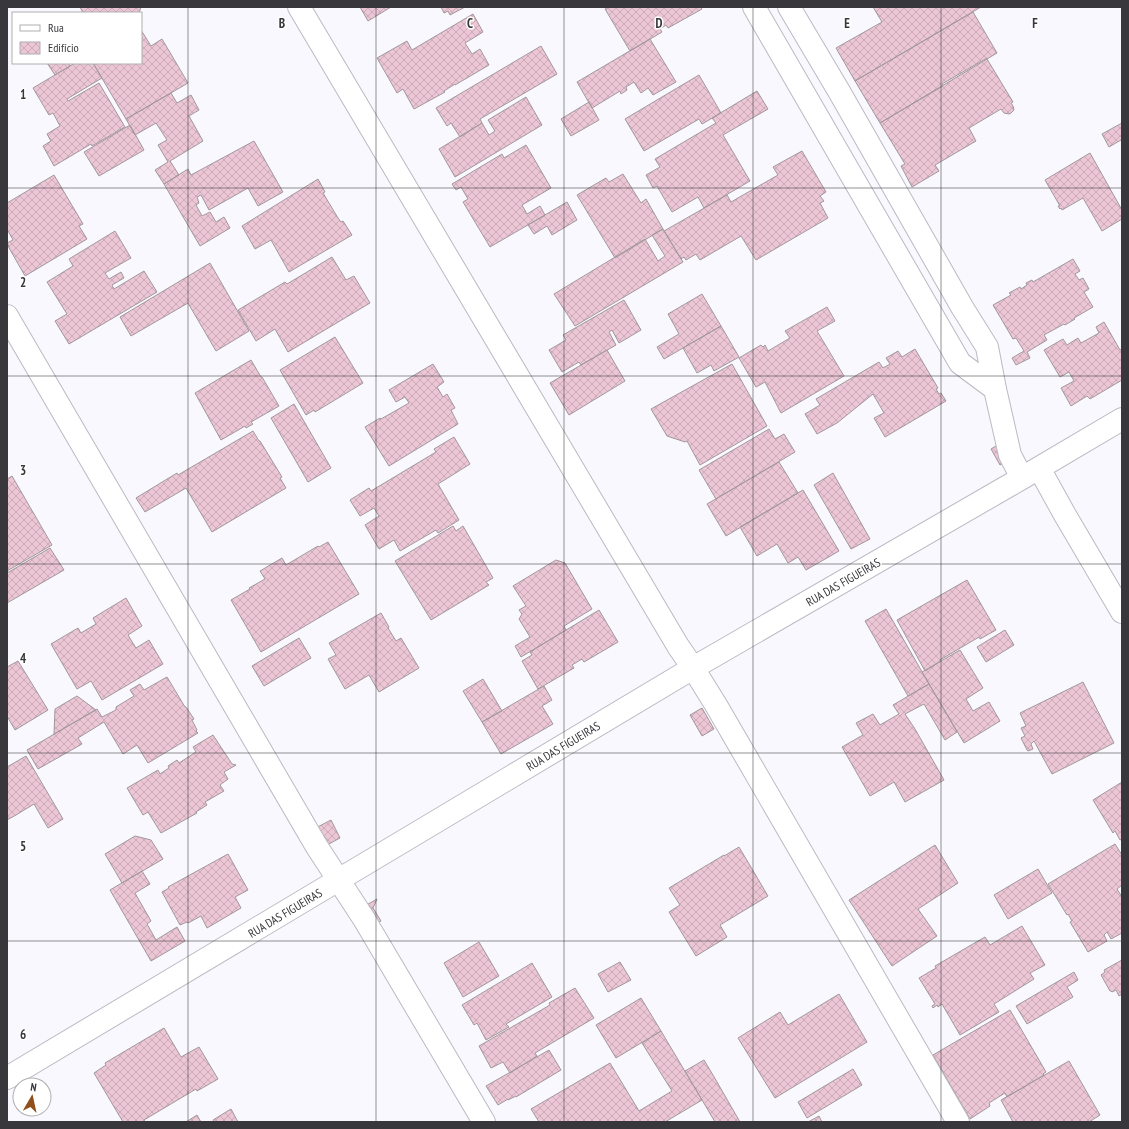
<svg xmlns="http://www.w3.org/2000/svg" width="1129" height="1129" viewBox="0 0 1129 1129" font-family="'PT Sans Narrow',sans-serif">
  <defs>
    <pattern id="building-cross-hatch" width="8" height="8" patternUnits="userSpaceOnUse"><rect width="8" height="8" fill="#ecc6d4"/><path d="M0 0l8 8M0 8l8-8" fill="none" stroke="#cbabb7"/></pattern>
  </defs>
  <rect width="100%" height="100%" fill="#f9f8fe"/>
  <path fill="url(#building-cross-hatch)" stroke="#a1989b" d="M80,7H141L139,13H83Z
    M360,7H391L368,21Z
    M441,7H465L450,15L448,11L444,13Z
    M608,7H701L702,9L668,28L666,25L660,29L662,32L630,51L605,9Z
    M873,7H981L855,81L836,48L882,22Z
    M973,12L997,53L987,59V58L942,84L943,86L880,123L855,81Z
    M473,14L483,32L465,43L472,54L480,49L489,65L455,85V84L444,91L445,92L414,109L403,89L397,93L377,58L407,41L412,50Z
    M141,30L151,46L162,39L188,83L126,119L93,63H141Z
    M650,39L676,82L653,95L648,88L641,93L634,82L626,87L627,90L621,94L620,91L592,108L577,82Z
    M541,46L557,74L480,119L482,123L460,137L451,123L447,126L436,108Z
    M987,59L1013,102L1011,103L1013,106L1014,110L1011,113L1009,114L1004,113L1001,109L969,128L976,141L935,165L939,171L912,187L901,166L905,164L880,123Z
    M47,63H68L70,66L55,75Z
    M75,63H93L102,78L67,99L68,101L99,83L125,127L92,146L91,144L54,166L43,146L51,141L47,134L60,126L53,113L49,115L33,88Z
    M699,75L721,113L702,124L699,119L644,151L625,119Z
    M757,91L768,109L723,135L750,181L704,208L698,197L672,212L657,186L653,188L646,175L660,167L655,159L716,123L712,118Z
    M171,93L177,103L191,95L199,110L189,116L203,141L170,161L179,175L164,184L155,170L168,162L158,145L167,140L156,123L135,135L126,119Z
    M526,97L542,125L455,177L439,149L482,123L489,135L495,131L488,120Z
    M589,102L599,120L571,136L561,119Z
    M1122,123V142L1121,140L1109,147L1102,134Z
    M130,125L144,150L99,176L84,152Z
    M254,141L283,192L258,206L248,188L209,210L201,195L197,197L199,203L196,205L202,216L210,212L216,222L224,217L230,228L200,246L164,184L188,169L191,175Z
    M526,145L551,188L522,205L527,214L540,206L545,215L490,247L463,202L468,199L461,187L456,190L452,184L502,154L504,158Z
    M802,151L826,192L820,196L824,201L820,203L828,218L756,260L741,236L700,260L696,254L686,260L684,257L681,259L664,231L727,195L731,202L778,175L773,167Z
    M1090,153L1122,210V219L1102,231L1083,198L1062,210L1061,208L1060,209L1058,206H1060L1045,180Z
    M623,174L641,203L646,199L663,229L615,258L577,195L606,178L609,182Z
    M54,175L83,224L79,226L87,239L25,276L8,246H9L7,243L13,240L7,229V203Z
    M318,179L325,192L323,193L338,218L341,222L343,221L352,235L289,272L271,240L255,249L242,226Z
    M567,202L577,220L552,235L547,226L534,234L528,225Z
    M663,229L683,262L575,326L554,294L645,239L658,261L665,256L652,235Z
    M115,231L131,258L105,273L109,279L121,272L124,278L112,285L114,289L144,271L157,292L69,344L55,321L67,314L47,282L73,266L69,259Z
    M332,257L346,280L354,276L370,303L288,352L275,329L256,341L238,310L285,282L287,284Z
    M1073,259L1080,271L1075,274L1079,280L1083,278L1089,289L1084,292L1093,307L1074,318L1075,319L1065,325L1064,324L1044,335L1047,340L1027,352L1030,358L1016,365L1012,358L1024,351L1016,338L1013,339L993,305L1011,295L1009,293L1020,287L1021,289L1027,285L1026,283L1032,280L1033,282Z
    M210,263L249,331L216,351L188,303L131,336L120,317Z
    M702,294L721,326L664,359L657,347L679,334L668,314Z
    M624,300L641,330L619,343L612,330L609,332L616,345L581,365L579,362L562,372L549,350L566,340L563,335Z
    M827,307L835,321L817,331L844,376L781,413L765,382L756,387L739,358L761,345L763,347L765,345L768,351L790,338L785,331Z
    M1104,322L1120,350L1122,349V380L1090,399L1087,396L1071,406L1061,388L1074,381L1069,372L1060,377L1044,350L1063,339L1067,345L1078,338L1081,343L1099,333L1096,327Z
    M721,326L739,357L714,371L711,365L697,373L683,348Z
    M335,337L363,383L315,412L314,410L306,415L280,370Z
    M915,349L938,388L936,389L939,394L941,393L946,401L885,437L874,418L884,413L873,394L837,423L817,434L805,414L820,405L816,399L879,362L883,368L890,364L886,358L898,351L902,357Z
    M607,350L625,381L569,415L550,383Z
    M251,360L261,377H262L279,406L251,422L253,424L246,428L245,426L240,429L221,440L195,393Z
    M433,364L444,382L437,387L443,397L447,394L455,408L451,410L458,424L389,466L365,427L380,418L381,419L409,403L405,397L396,402L389,390Z
    M732,364L767,426L700,465L687,441L685,442L667,436L651,409Z
    M294,404L331,468L308,482L271,418Z
    M769,429L775,439L784,434L795,452L716,499L699,470Z
    M253,431L259,441H260L282,477L280,478L286,488L212,532L186,488L145,512L136,498L177,473L178,475Z
    M454,437L470,464L438,484L459,520L438,533L436,530L400,551L394,540L379,549L365,525L379,516L374,508L360,516L350,500L369,488L371,491L436,452L434,449Z
    M1004,441L1013,457L1000,465L991,449Z
    M779,462L798,493L726,536L707,504Z
    M833,473L870,539L851,549L814,485Z
    M12,476L52,545L7,571V479Z
    M803,490L839,551L806,570L798,557L788,563L777,544L757,556L740,527Z
    M453,526L456,531L463,526L493,578L486,582L489,585L431,620L395,561Z
    M328,542L359,594L261,652L231,600L250,589L249,588L265,579L260,571L282,558L286,565L318,546L319,547Z
    M50,548L64,570L7,603V573Z
    M556,560L565,563L592,609L564,626L566,630L521,657L515,646L530,637L519,619L522,614L519,610L526,606L513,586Z
    M967,580L996,630L980,639L979,637L940,660L941,661L925,671L897,620Z
    M126,598L142,626L128,635L131,640L136,648L149,640L163,664L102,700L91,681L77,689L51,644L78,628L81,633L96,624L93,618Z
    M886,609L929,684L908,696L865,621Z
    M599,610L618,642L584,662L582,659L572,665L574,668L538,689L522,661L532,655L530,652Z
    M381,613L389,627L388,628L396,641L401,638L419,668L379,692L369,675L345,689L328,659L336,655L329,643Z
    M1005,630L1014,645L986,662L977,647Z
    M299,638L311,658L264,686L252,666Z
    M960,650L983,688L966,699L973,711L989,702L1000,721L964,743L922,672Z
    M18,661L48,710L15,730L7,716V667Z
    M167,677L185,707H186L194,719L192,720L197,730L196,731L198,733L148,763L137,745L123,754L104,722L78,738L82,744L38,769L27,750L97,709L102,717L116,710V707L134,696L130,690L140,684L144,690Z
    M483,679L502,711L482,722L463,691Z
    M1083,682L1114,743L1052,774L1034,741L1031,744L1033,749L1028,751L1027,750L1021,738L1025,736L1021,728L1026,726L1020,713Z
    M929,684L957,732L945,740L924,704L905,714L915,729L944,780L905,802L894,782L870,796L842,747L863,735L856,723L873,714L880,725L899,714L893,705Z
    M544,686L552,700L542,706L553,724L501,754L482,722Z
    M77,696L96,710L54,734L55,709Z
    M702,708L714,729L702,736L690,715Z
    M213,735L232,764L236,765L224,772L228,779L220,785L224,791L205,802L207,805L196,812L197,813L161,833L148,812L143,815L127,788L158,770L160,774L169,768L168,766L177,760L179,763L196,752L193,747Z
    M26,756L63,819L48,828L34,804L16,815L7,820V767Z
    M1122,782V839L1120,840L1115,831L1113,833L1093,800Z
    M331,820L340,838L327,845L312,830Z
    M135,836L151,840L163,859L122,883L105,854Z
    M1115,844L1122,855V885L1117,889L1122,897V933L1111,939L1107,932L1104,935L1107,941L1088,952L1070,922L1072,921L1068,914L1067,915L1048,884Z
    M935,845L958,883L918,909L937,936L892,966L849,900Z
    M739,847L768,896L720,925L727,937L696,956L669,912L680,905L669,888L724,855V856Z
    M228,854L248,890L235,897L241,908L207,928L201,916L188,923L187,922L180,925L162,892L169,888L168,887Z
    M1038,869L1052,893L1008,919L994,895Z
    M142,871L150,884L135,893L151,921L147,924L156,940L177,927L185,941L151,961L110,890Z
    M377,899L373,908L381,921L369,928L363,907Z
    M1022,926L1045,965L1030,973L1034,979L994,1004L999,1012L960,1035L942,1004L938,1007L937,1005L933,1008L932,1006L935,1004L919,978L936,968L935,966L985,937L990,945Z
    M479,942L499,976L463,997L444,963Z
    M1122,960V994L1119,996L1116,990L1112,992L1111,991H1110L1101,975L1105,972L1104,970Z
    M620,962L631,980L608,992L598,974Z
    M532,963L552,997L506,1024L509,1027L486,1040L477,1023L474,1025L462,1005Z
    M1074,972L1078,980L1067,987L1073,997L1027,1024L1016,1006Z
    M575,988L594,1018L535,1053L537,1056L510,1073L503,1062L491,1068L479,1046L550,1005L549,1003Z
    M839,994L867,1042L775,1098L738,1038L780,1012L788,1025Z
    M641,998L661,1031L616,1058L596,1025Z
    M1010,1010L1046,1072L1043,1074L1044,1075L1007,1097L1005,1093L989,1103L990,1106L970,1119L933,1055Z
    M164,1028L181,1057L199,1047L218,1079L197,1091L196,1089L144,1120L145,1122H123L94,1073L106,1065L105,1063Z
    M661,1031L702,1100L665,1122H539L531,1109L610,1063L639,1111L672,1091L642,1043Z
    M549,1050L561,1070L516,1097V1096L508,1100V1099L498,1105L486,1086Z
    M704,1060L713,1075L740,1122H715L685,1071Z
    M1069,1061L1100,1115L1089,1122H1013L1001,1100Z
    M853,1069L862,1085L807,1118L798,1102Z
    M231,1109L238,1122H214L213,1120Z
    M197,1115L201,1122H186Z
    M819,1116L822,1122H808Z"/>
  <g fill="none" stroke-linecap="round" stroke-linejoin="round">
    <defs>
      <path id="minor" d="M299,7L678,646L693,668L716,705L958,1122
        M754,7L960,363L995,389
        M789,7L840,93L962,307L987,347L995,389L1010,455L1022,478
        M7,316L317,847L364,919L484,1122
        M1039,468L1065,515L1122,612
        M7,1078L693,668L1022,478L1122,419"/>
    </defs>
    <use href="#minor" stroke="#babac3" stroke-width="24"/>
    <use href="#minor" stroke="#fff" stroke-width="22"/>
  </g>
  <path fill="none" stroke="#38373b" stroke-width="1" stroke-opacity="0.55" d="M188,7V1122M376,7V1122M564,7V1122M753,7V1122M941,7V1122M7,188H1122M7,376H1122M7,564H1122M7,753H1122M7,941H1122"/>
  <g text-anchor="middle" dominant-baseline="central" stroke-width="3" stroke-linejoin="round" paint-order="stroke">
    <g font-size="12" fill="#38373b" stroke="#fff">
      <text transform="translate(843 582) rotate(-30)">RUA DAS FIGUEIRAS</text>
      <text transform="translate(563 746) rotate(-31)">RUA DAS FIGUEIRAS</text>
      <text transform="translate(285 913) rotate(-31)">RUA DAS FIGUEIRAS</text>
    </g>
  </g>
  <g font-size="13" text-anchor="middle" font-weight="bold" fill="#38373b" stroke="#fff" stroke-width="3" stroke-linejoin="round" paint-order="stroke">
    <text x="282" y="28">B</text>
    <text x="470" y="28">C</text>
    <text x="659" y="28">D</text>
    <text x="847" y="28">E</text>
    <text x="1035" y="28">F</text>
    <text x="23" y="99">1</text>
    <text x="23" y="287">2</text>
    <text x="23" y="475">3</text>
    <text x="23" y="663">4</text>
    <text x="23" y="851">5</text>
    <text x="23" y="1039">6</text>
  </g>
  <rect width="1129" height="1129" fill="none" stroke="#38373b" stroke-width="16"/>
  <rect x="12" y="12" width="130" height="52" fill="#ffffff" stroke="#afafb1"/>
  <rect x="20" y="25" width="20" height="6" fill="#ffffff" stroke="#afafb1"/>
  <text x="48" y="32" font-size="12" fill="#38373b">Rua</text>
  <rect x="20" y="42" width="20" height="12" fill="url(#building-cross-hatch)" stroke="#afafb1"/>
  <text x="48" y="52" font-size="12" fill="#38373b">Edifício</text>
  <g transform="translate(32 1097) rotate(9)"><circle r="19" fill="#ffffff" stroke="#afafb1"/>
  <path d="M0-3L7 15L0 10L-7 15Z" fill="#904f1a"/>
  <text y="-6" font-size="11" font-weight="bold" text-anchor="middle" fill="#38373b">N</text>
  </g>
</svg>
